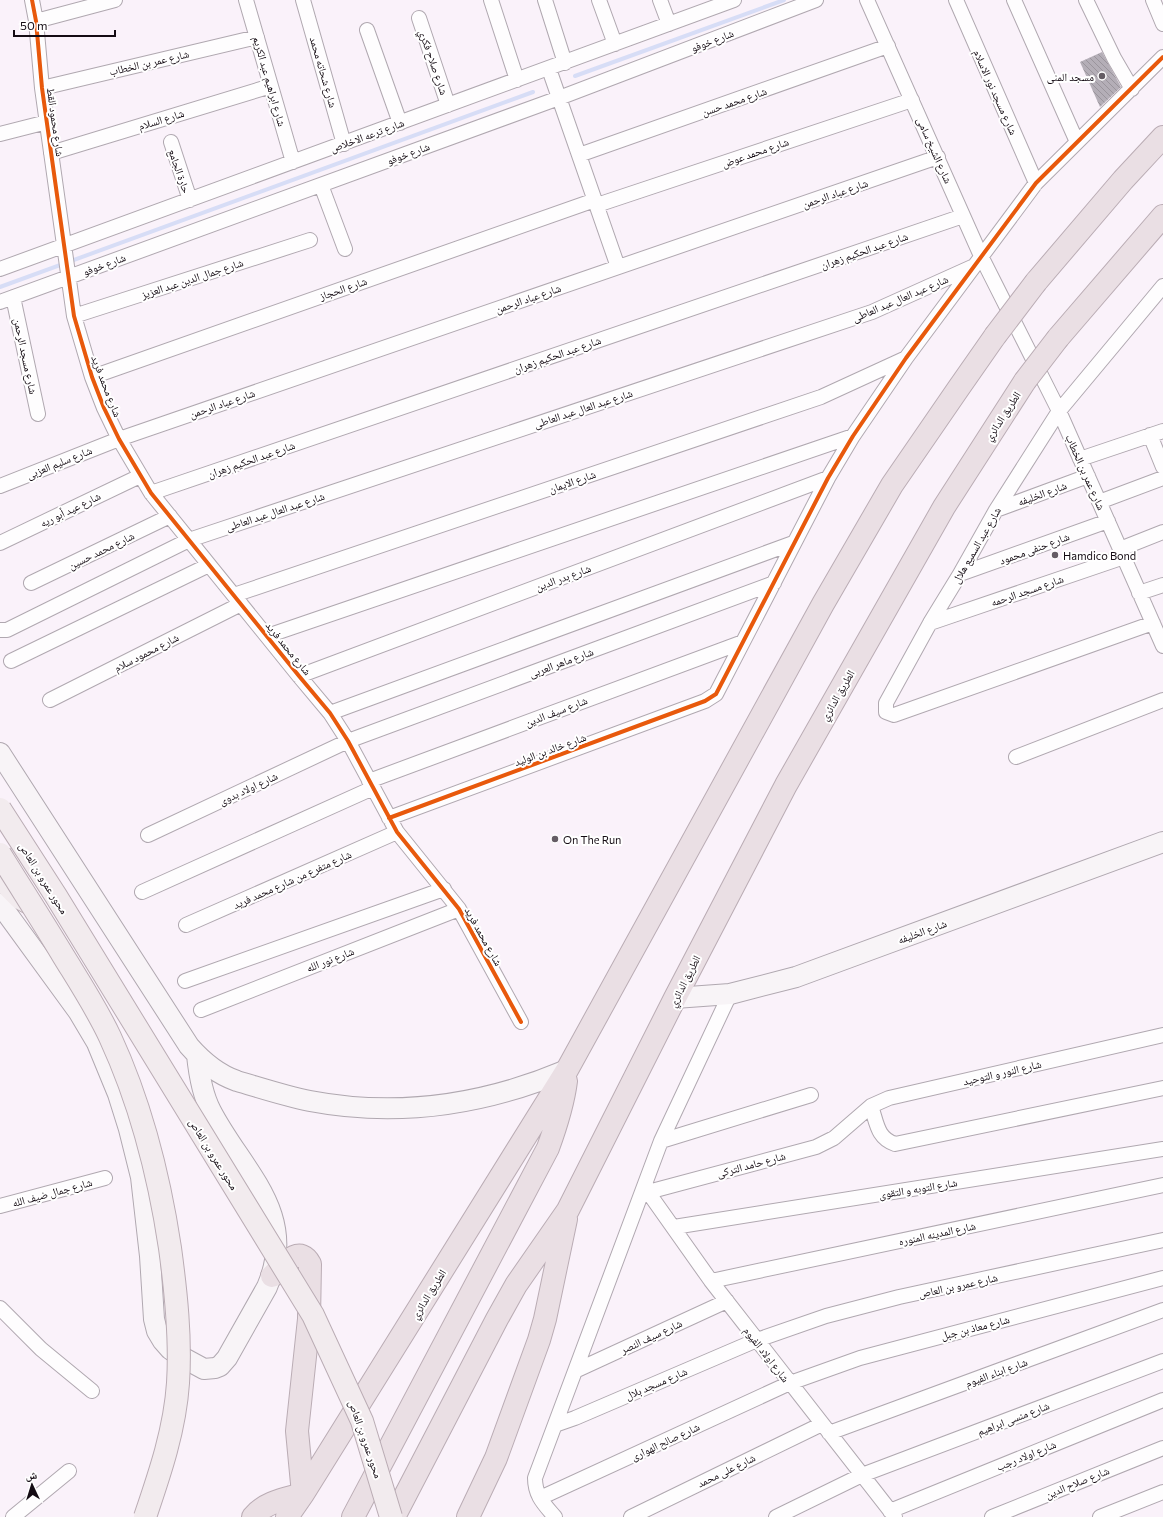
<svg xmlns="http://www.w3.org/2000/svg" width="1163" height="1517" viewBox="0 0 1163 1517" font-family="Commissioner,'Noto Naskh Arabic',sans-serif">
  <defs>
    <pattern id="building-back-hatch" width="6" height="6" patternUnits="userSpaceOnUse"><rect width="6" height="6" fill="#b4aeb7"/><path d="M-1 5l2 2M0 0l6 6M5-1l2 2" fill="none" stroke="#9a949c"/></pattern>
  </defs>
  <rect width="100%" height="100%" fill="#faf2fa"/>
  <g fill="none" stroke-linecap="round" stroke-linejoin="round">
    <path stroke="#d7ddf6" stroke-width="4" d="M575,76L784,0
      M0,287L533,92"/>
  </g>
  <path fill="url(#building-back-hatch)" d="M1102,52L1121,87L1100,107L1080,62Z"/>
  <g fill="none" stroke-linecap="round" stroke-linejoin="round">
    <defs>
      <path id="street" d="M32,0L36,21L42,88L74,316L92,377L104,408L119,439L151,493L299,676L330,713L348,741L397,832L459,909L521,1022
        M246,0L293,162
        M303,0L344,144
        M491,0L517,80
        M545,0L565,63
        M599,0L615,44
        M660,0L669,24
        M867,0L981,256L1059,411L1163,646
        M956,0L1036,183
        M1014,0L1077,142
        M1086,0L1114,58L1132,89
        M1153,0L1163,24
        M419,18L448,105
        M36,21L115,0
        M367,30L400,123
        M549,69L618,267
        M42,88L257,37
        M0,134L47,122
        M171,142L190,200
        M51,153L271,86
        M579,155L888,46
        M321,185L345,249
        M597,205L912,100
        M0,269L734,0
        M13,297L38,414
        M0,302L559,98L816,0
        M74,316L310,240
        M92,377L595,200
        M1150,435L1163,467
        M1080,459L1163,431
        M0,486L119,439L938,157
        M151,493L963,216
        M1099,502L1163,478
        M996,510L1088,476
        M0,543L140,476
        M1120,549L1163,532
        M960,574L1108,521
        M31,583L170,516
        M1139,593L1163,585
        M234,595L821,397L906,358
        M930,623L1124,557
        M1153,623L894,715L886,712V703L930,623L960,574L996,510L1059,411L1163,286
        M0,630H7L189,540L872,312L972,267
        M267,636L853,436
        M11,661L209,565
        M299,676L828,478
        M50,700L241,604
        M330,713L793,543
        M1016,757L1163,700
        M369,781L743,642
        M389,818L705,701L716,694L828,478L853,436L906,358L1036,183L1163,57
        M148,835L348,741L774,583
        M142,892L373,788
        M186,925L397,832
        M185,981L444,889
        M201,1010L459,909
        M871,1106C877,1123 877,1138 895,1144L1163,1088
        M661,1141L811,1095
        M644,1188L648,1192L711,1281L895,1517
        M648,1192L816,1147L834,1138L871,1106L889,1098L1163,1035
        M0,1206L105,1178
        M674,1227L1163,1149
        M711,1281L1163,1185
        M0,1308L41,1349L92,1391
        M575,1371L727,1301
        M555,1425L575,1418L757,1340L826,1316L899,1297L1163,1240
        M829,1433L1163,1310
        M540,1498L790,1383L860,1358L1163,1278
        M890,1511L1163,1400
        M13,1517L69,1471
        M555,1517C544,1504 535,1496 535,1478L661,1141L730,994
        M631,1517L822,1424
        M776,1517L862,1475L1163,1361
        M992,1517L1163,1448
        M1100,1517L1163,1492"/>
      <path id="secondary" d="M0,753L189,1046C203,1062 217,1074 237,1081C261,1088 285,1096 310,1101C399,1118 484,1105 567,1070
        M0,904L78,1011L97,1043L118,1094L129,1129L141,1177L150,1256L154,1319L157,1331L163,1341L170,1349L180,1356L204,1369L215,1368L220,1366L227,1358L267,1287C299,1213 242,1171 211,1111C202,1094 199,1075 197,1055
        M675,998L730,994L796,977L1163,842"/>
      <path id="primary" d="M0,878L20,898L31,904"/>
      <path id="highway" d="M1036,282L1123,180L1163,137
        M1058,338L1163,216
        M253,1517C265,1502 285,1499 303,1494L297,1431L309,1319L310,1264C299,1243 282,1267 272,1276
        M287,1517L303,1494L567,1070L823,604L892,485L958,389L995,336
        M353,1517L548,1148C556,1126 563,1105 566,1081
        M394,1517L497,1319L516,1285L568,1210L675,998L786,785L944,507L1025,381
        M468,1517L496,1458L539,1340L545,1319L566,1219"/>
    </defs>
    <use href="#street" stroke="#b0a8b0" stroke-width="16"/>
    <use href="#secondary" stroke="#b0a8b0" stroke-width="22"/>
    <use href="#primary" stroke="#baacb4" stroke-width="24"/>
    <use href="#highway" stroke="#baacb4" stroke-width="24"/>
    <use href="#street" stroke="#fefdfe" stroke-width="14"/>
    <use href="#secondary" stroke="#f8f4f7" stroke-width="20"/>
    <use href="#primary" stroke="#f2ebee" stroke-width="22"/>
    <use href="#highway" stroke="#eadfe4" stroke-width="22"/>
    <defs>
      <path id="primary-bridge" d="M0,809L56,896L313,1315L362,1421L391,1517
        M0,854C21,888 43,922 64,957C80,983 97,1009 110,1037C141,1104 159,1175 170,1248C176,1292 181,1338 178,1383C175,1429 160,1473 145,1517"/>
      <path id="highway-bridge" d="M995,336L1036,282
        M1025,381L1058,338"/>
    </defs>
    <use href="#primary-bridge" stroke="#baacb4" stroke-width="24" stroke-linecap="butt"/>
    <use href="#highway-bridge" stroke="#baacb4" stroke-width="24" stroke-linecap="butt"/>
    <use href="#primary-bridge" stroke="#f2ebee" stroke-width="22"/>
    <use href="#highway-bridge" stroke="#eadfe4" stroke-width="22"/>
    <defs>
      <path id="cycleway" d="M32,0L36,21L42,88L74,316L92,377L104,408L119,439L151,493L299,676L330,713L348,741L397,832L459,909L521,1022
        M389,818L705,701L716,694L828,478L853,436L906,358L1036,183L1163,57"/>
    </defs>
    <use href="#cycleway" stroke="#fff" stroke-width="6"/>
    <use href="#cycleway" stroke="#e8590c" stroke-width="4"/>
  </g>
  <g fill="#645c64" stroke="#fff" stroke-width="1.5">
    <circle cx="1102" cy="76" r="4"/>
    <circle cx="1055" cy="555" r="4"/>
    <circle cx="555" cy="839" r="4"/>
  </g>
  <g text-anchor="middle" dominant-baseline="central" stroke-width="4" stroke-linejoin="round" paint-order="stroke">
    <g font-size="11" fill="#140b13" stroke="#fff">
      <text transform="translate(712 40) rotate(-21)">شارع خوفو</text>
      <text transform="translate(149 62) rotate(-13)">شارع عمر بن الخطاب</text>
      <text transform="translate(434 62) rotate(71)">شارع صلاح فكري</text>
      <text transform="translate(324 72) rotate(74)">شارع شحاته محمد</text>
      <text transform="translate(270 81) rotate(74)">شارع ابراهيم عبد الكريم</text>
      <text transform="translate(996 92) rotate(66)">شارع مسجد نور الاسلام</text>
      <text transform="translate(734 101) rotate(-19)">شارع محمد حسن</text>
      <text transform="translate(161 119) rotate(-17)">شارع السلام</text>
      <text transform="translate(56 122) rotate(82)">شارع محمود القط</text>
      <text transform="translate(367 135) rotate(-20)">شارع ترعه الاخلاص</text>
      <text transform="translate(935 150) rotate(66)">شارع الشيخ سامى</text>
      <text transform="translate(755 152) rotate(-19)">شارع محمد عوض</text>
      <text transform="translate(408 153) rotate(-20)">شارع خوفو</text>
      <text transform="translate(180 171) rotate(71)">حارة الجامع</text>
      <text transform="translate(835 193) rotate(-19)">شارع عباد الرحمن</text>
      <text transform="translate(864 250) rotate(-19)">شارع عبد الحكيم زهران</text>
      <text transform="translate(104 264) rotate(-20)">شارع خوفو</text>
      <text transform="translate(192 278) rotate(-18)">شارع جمال الدين عبد العزيز</text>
      <text transform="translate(343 288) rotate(-19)">شارع الحجاز</text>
      <text transform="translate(528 298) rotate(-19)">شارع عباد الرحمن</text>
      <text transform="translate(900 298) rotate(-23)">شارع عبد العال عبد العاطى</text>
      <text transform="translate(557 354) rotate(-19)">شارع عبد الحكيم زهران</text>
      <text transform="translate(26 356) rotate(78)">شارع مسجد الرحمن</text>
      <text transform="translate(107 386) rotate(69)">شارع محمد فريد</text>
      <text transform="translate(222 403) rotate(-19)">شارع عباد الرحمن</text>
      <text transform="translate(583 408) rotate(-18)">شارع عبد العال عبد العاطى</text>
      <text transform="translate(1002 416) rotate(-57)">الطريق الدائري</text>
      <text transform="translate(251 459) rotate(-19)">شارع عبد الحكيم زهران</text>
      <text transform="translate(59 462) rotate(-22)">شارع سليم العزبى</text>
      <text transform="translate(1086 472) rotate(66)">شارع عمر بن الخطاب</text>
      <text transform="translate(572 481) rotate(-19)">شارع الايمان</text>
      <text transform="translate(1042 493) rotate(-20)">شارع الخليفه</text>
      <text transform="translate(70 509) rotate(-26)">شارع عيد أبو ريه</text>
      <text transform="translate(275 511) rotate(-18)">شارع عبد العال عبد العاطى</text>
      <text transform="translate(976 545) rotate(-60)">شارع عبد السميع هلال</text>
      <text transform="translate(1034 548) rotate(-20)">شارع حنفى محمود</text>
      <text transform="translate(101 550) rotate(-26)">شارع محمد حسين</text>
      <text transform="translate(563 577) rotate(-20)">شارع بدر الدين</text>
      <text transform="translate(1027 590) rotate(-19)">شارع مسجد الرحمه</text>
      <text transform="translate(289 648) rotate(51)">شارع محمد فريد</text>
      <text transform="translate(146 652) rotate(-27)">شارع محمود سلام</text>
      <text transform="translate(561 662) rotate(-20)">شارع ماهر العربى</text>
      <text transform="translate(837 695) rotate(-60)">الطريق الدائري</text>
      <text transform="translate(556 711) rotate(-21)">شارع سيف الدين</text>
      <text transform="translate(550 749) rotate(-20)">شارع خالد بن الوليد</text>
      <text transform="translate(248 788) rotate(-25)">شارع اولاد بدوى</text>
      <text transform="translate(44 878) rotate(58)">محور عمرو بن العاص</text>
      <text transform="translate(292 879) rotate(-24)">شارع متفرع من شارع محمد فريد</text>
      <text transform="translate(922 931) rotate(-20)">شارع الخليفه</text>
      <text transform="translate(484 936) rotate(61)">شارع محمد فريد</text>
      <text transform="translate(330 959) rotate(-21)">شارع نور الله</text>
      <text transform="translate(684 981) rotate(-63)">الطريق الدائري</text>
      <text transform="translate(1002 1072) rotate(-13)">شارع النور و التوحيد</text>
      <text transform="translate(214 1154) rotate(58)">محور عمرو بن العاص</text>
      <text transform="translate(751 1164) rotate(-15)">شارع حامد التركى</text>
      <text transform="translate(918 1188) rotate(-9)">شارع التوبه و التقوى</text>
      <text transform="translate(52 1192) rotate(-15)">شارع جمال ضيف الله</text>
      <text transform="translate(937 1233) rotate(-12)">شارع المدينه المنوره</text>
      <text transform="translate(958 1285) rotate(-12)">شارع عمرو بن العاص</text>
      <text transform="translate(428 1294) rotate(-58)">الطريق الدائري</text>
      <text transform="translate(975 1327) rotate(-14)">شارع معاذ بن جبل</text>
      <text transform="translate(651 1336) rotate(-25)">شارع سيف النصر</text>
      <text transform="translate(767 1354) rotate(52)">شارع اولاد الفيوم</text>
      <text transform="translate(996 1372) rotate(-20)">شارع ابناء الفيوم</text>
      <text transform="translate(656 1383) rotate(-23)">شارع مسجد بلال</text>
      <text transform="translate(1013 1418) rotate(-21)">شارع منسى ابراهيم</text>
      <text transform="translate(366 1439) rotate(71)">محور عمرو بن العاص</text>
      <text transform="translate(665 1441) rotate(-25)">شارع صالح الهوارى</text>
      <text transform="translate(1026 1455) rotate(-22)">شارع اولاد رجب</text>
      <text transform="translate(726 1470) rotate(-26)">شارع على محمد</text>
      <text transform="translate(1077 1482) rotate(-22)">شارع صلاح الدين</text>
    </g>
    <g font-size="11" fill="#140b13" stroke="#fff" text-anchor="start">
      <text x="1094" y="76" text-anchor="end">مسجد المنى</text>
      <text x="1063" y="555">Hamdico Bond</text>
      <text x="563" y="839">On The Run</text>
    </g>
  </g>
  <g transform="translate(32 1485) rotate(356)" stroke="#ffffff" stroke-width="3" paint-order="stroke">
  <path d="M0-3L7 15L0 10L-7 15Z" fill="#140b13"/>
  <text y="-6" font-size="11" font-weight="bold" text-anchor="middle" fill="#140b13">ش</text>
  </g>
  <path d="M14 30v6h101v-6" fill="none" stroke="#140b13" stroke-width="2"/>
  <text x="20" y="30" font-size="12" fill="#140b13" stroke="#ffffff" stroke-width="3" paint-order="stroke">50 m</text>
</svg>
